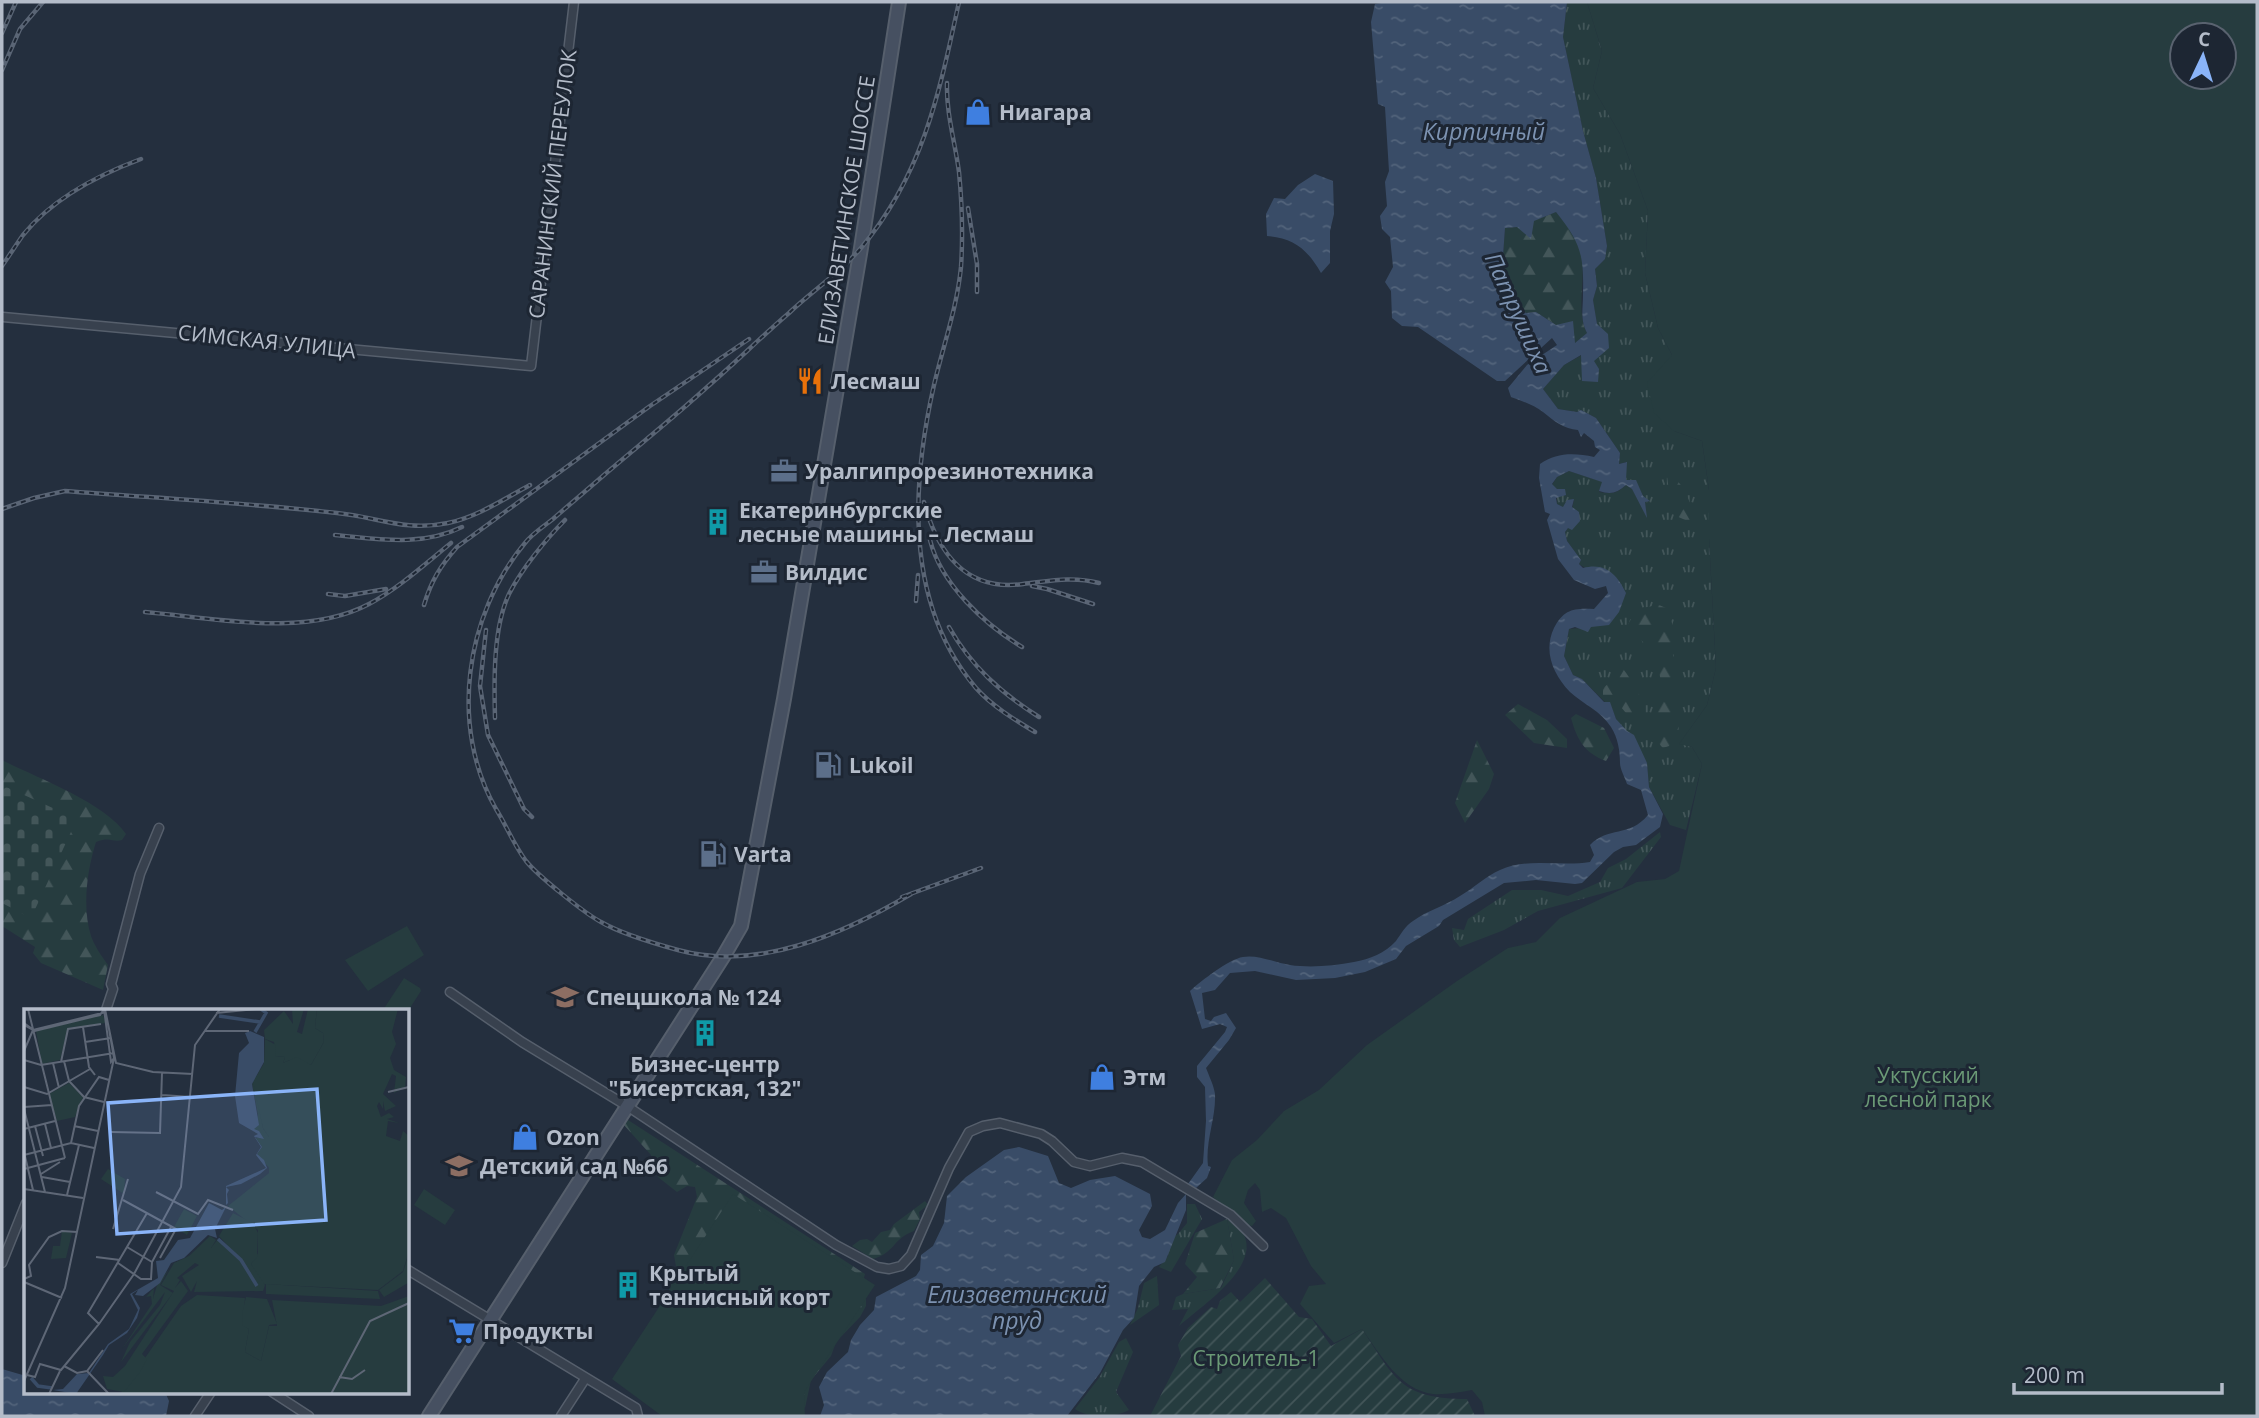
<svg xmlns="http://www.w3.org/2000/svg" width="2259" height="1418" viewBox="0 0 2259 1418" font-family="'Open Sans',sans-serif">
  <defs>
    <pattern id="grass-tufts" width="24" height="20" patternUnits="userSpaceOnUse" patternTransform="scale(1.75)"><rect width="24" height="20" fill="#263c3f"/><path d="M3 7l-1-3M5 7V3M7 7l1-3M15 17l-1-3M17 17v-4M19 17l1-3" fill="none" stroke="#435659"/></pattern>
    <pattern id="forest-firs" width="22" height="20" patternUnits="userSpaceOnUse" patternTransform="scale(1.75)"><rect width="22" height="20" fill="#263c3f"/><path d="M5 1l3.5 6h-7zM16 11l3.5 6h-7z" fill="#435659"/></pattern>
    <pattern id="cemetery-stones" width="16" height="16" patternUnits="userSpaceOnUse" patternTransform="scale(1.75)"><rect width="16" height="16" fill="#263c3f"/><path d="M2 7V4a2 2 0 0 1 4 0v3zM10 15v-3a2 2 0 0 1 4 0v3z" fill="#435659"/></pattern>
    <pattern id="garden-furrows" width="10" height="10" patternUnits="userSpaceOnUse" patternTransform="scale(1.75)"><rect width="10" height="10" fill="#263c3f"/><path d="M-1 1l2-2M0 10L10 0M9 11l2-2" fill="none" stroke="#435659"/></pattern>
    <pattern id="water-ripples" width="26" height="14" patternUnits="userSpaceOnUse" patternTransform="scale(1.75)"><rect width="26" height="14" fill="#394c67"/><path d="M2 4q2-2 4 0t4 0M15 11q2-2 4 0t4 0" fill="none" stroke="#53647b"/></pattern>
  </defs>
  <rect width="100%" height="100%" fill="#242f3e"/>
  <path fill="url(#grass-tufts)" d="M1567,2H1587L1602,51L1593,88L1620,134L1648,211L1645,273L1658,328L1672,355L1674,431L1702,441L1709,490V539L1716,668L1707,705L1680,743L1692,747L1702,764L1686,830L1670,825L1649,787L1647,763L1616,719L1610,703L1605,702L1582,679L1573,675L1564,656L1569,629L1591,627L1626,593L1579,564L1581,560L1567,541L1565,532L1568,528L1574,500L1564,508L1557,504V489L1552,485L1557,477L1569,471L1603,482L1599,492C1611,494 1617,494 1626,485L1632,489L1646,514L1645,502L1649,501L1643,496L1636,481L1626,480V462L1619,464L1620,453L1596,418L1581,410L1577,412L1558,409L1543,389L1564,365L1582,355L1594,361L1597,324L1593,300L1597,286L1595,269L1605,259L1607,246L1596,178L1583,131L1563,37Z
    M1660,832L1661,837L1622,888L1538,911L1504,930L1460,947L1454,940L1452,928L1464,930L1468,919L1512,890H1541L1568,896L1600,882L1608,868L1626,859Z
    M1187,1204H1195L1202,1219L1171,1272L1159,1267L1168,1256L1170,1239L1178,1234L1187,1223Z
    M1227,1219C1231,1223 1240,1228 1243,1233C1262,1267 1200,1307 1179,1326L1188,1309L1172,1310L1176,1297L1183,1294L1221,1288L1234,1260Z
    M1157,1276L1159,1305L1130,1325L1138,1308L1144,1283Z
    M1126,1338L1133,1352L1116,1392L1129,1410C1115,1418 1087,1418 1075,1409L1099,1378L1119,1342Z"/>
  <path fill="url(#forest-firs)" d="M1556,212C1564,222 1575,232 1579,244C1589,273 1574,308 1587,333L1574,344L1556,325L1536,312L1526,313L1509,303L1506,288L1498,279L1502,270L1505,228L1517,227Z
    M1669,474C1683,482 1690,501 1694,516L1690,522L1676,516L1674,496L1669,491L1667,476Z
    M1659,605L1666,608L1672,623L1674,689L1679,726L1678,735L1669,746L1663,748C1647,733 1662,705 1661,685C1660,669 1655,652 1642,641C1636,635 1631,635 1627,627C1634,611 1642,607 1659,605Z
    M1622,668C1627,672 1645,703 1645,709C1645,716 1639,719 1635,724L1621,707L1603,696V688L1614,679Z
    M1518,704L1547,720L1567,739V748L1534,743L1505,715Z
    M1576,714L1604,728L1614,748L1606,761C1584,753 1577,739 1571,718Z
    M1477,740L1494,774L1489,789L1465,823L1455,803Z
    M2,760C37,778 104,802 126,834L122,840C113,843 111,836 96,842C87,870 82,908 91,936C94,945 102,957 108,965L103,990L41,963L33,953L35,947L2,926Z
    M628,1120L865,1274L862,1284L866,1294V1306L860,1317L836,1342L831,1356L811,1380L805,1408L668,1303L669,1288L677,1272L674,1255L697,1197L695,1187L687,1186L677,1192L658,1177L651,1155L623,1124Z
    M925,1201L928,1205L919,1212L920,1219L914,1231C893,1238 895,1253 873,1259L852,1246L860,1240L867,1239L872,1242L881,1232L890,1230L894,1224Z
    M1227,1219L1234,1260L1220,1288L1183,1294L1197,1277L1185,1264L1195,1233Z"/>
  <path fill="url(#cemetery-stones)" d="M2,785L77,819L31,918L2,903Z"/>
  <path fill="#263c3f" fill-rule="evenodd" d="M1587,2H2257V1416H1485L1482,1402L1472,1390C1460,1392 1446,1395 1433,1394C1400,1390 1380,1354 1362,1329L1334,1343L1300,1304L1309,1286L1326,1284L1311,1266L1286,1218L1271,1208L1262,1212L1260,1190L1255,1183L1248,1190L1244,1203L1256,1221L1252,1226L1242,1223L1213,1197L1232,1160L1257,1140L1284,1111L1319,1090L1367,1045L1457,981L1508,948L1536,942L1560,918L1637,882L1665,879L1679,871L1702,764L1692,747L1679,744L1707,705L1716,668L1709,539V490L1702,441L1674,431L1654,413L1647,383L1672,355L1658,328L1645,273L1648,211L1620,134L1593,88L1602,51ZM2182,35H2224V77H2182Z
    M407,926L424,955L368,991L345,960Z
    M404,978L420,988L421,991L408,1011L383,1010Z
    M424,1189L455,1210L445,1225L414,1205Z
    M733,1194L875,1285L804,1392L805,1416H662L612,1379Z"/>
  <path fill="url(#garden-furrows)" d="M1265,1278L1299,1317L1312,1319L1331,1346L1362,1329C1395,1379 1401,1399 1467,1399L1475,1416H1150L1181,1356L1178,1345L1188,1328L1211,1307L1217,1309L1220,1301L1231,1292L1240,1302Z"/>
  <path fill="url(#water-ripples)" fill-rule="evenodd" d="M1388,2H1567L1563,37L1583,131L1596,178L1607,246L1605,259L1595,269L1597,286L1593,300L1597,324L1608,334L1609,348L1594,361L1599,369L1598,382L1582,381L1581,355L1564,365L1543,389L1558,409L1577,412L1581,410L1596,418L1620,453L1619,464L1627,462L1626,480H1636L1643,496L1650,501L1645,502L1647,518L1632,489L1626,485C1617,493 1611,495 1599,491L1602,482L1569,471L1557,477L1552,484L1557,489H1565L1566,495L1556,498L1557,504L1563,507L1567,500L1574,499L1572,507L1579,512L1580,521L1572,530L1568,528L1565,532L1567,541L1581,560L1579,564L1583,568C1605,562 1617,574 1626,593L1619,612L1609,625L1591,627L1588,632L1575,627L1569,629L1564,656L1573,675L1582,679L1604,702H1610L1616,719L1627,731L1634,735L1647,763L1649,787L1663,814L1660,827L1636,845L1623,847L1614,852L1582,883L1575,884L1536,880L1504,883L1443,920L1439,926L1406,946L1396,959L1365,972L1335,978L1296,980L1255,971L1230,973L1215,990L1202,993L1205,1019L1211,1021L1214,1017L1226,1013L1236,1028L1229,1040L1206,1068C1209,1076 1214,1086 1215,1094C1216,1119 1205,1141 1208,1166L1211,1167L1207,1178L1196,1188L1188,1184L1203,1163L1206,1121L1205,1087L1197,1077V1066L1225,1032L1227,1027L1220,1024L1202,1029L1190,991C1201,981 1229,959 1243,957C1257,954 1276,963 1290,965C1309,968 1334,966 1354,962C1370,959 1385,953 1396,941C1401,934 1405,926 1413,921C1428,910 1445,906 1460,896C1474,888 1486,876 1500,870C1527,857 1561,867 1590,862L1594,855L1590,845C1608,826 1629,838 1648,815L1641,790L1627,784C1625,778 1620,769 1620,763C1620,751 1618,738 1611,727C1601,711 1583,704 1570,692C1553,674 1543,651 1554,628C1564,609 1574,608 1594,609L1608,593L1606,586L1595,589L1574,580L1558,559L1547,520L1550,514L1545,512L1539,478L1540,464C1557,452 1575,453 1594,457L1600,450L1595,447L1594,441L1584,433L1581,437L1578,430C1564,429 1554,421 1543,412C1534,405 1522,401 1511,397L1508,388L1527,365L1557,345L1552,338L1505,381H1497L1418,327L1402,326L1392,318L1391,291L1385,282L1393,267L1390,237L1382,229L1380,216L1387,206L1385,182L1389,171L1385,107L1378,104L1371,22L1375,4ZM1556,212C1581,243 1584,255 1583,295C1583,310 1580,319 1587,333L1575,343L1573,321L1556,325L1536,312L1526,313L1509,303L1506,288L1498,279L1502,270L1505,228L1517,227L1531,239L1534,221Z
    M1315,174L1333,181L1334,214L1330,231V263L1321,273C1308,250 1294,238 1267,236L1266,214L1274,198L1285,199L1298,185Z
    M1019,1147L1048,1156L1059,1183L1071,1188L1090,1180L1115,1176L1150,1194L1152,1206L1139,1230L1142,1237L1150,1239L1165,1230L1178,1203L1186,1194V1210L1165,1262L1154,1267L1139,1286L1134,1318L1123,1330L1100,1373L1067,1416H820L824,1405L819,1387L827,1372L848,1352L851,1340L860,1325L874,1310L876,1297L916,1276L920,1270L921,1255L933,1246L944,1223L947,1196L966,1177L1004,1150Z
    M2,1369L26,1376V1392H165L169,1401L166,1416H2Z"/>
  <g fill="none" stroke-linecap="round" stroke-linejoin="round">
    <defs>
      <path id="street" d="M3,317L531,366L574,2
        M450,992L522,1042L627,1106L836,1245L877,1267L889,1269L901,1266L911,1255L949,1168L969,1132L983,1126L1000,1123L1041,1134L1052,1141L1074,1162L1090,1166L1122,1158L1142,1162L1231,1215L1263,1246
        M106,1010L113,989L111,984L140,874L159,828
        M2,1263L26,1203
        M408,1270L636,1408L638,1416
        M272,1392L309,1416
        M195,1416L211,1392
        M561,1416L585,1379"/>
      <path id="secondary" d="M429,1416L723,957L741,926L784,699L861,248L899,2"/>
    </defs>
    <use href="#street" stroke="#565f6c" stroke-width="11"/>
    <use href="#secondary" stroke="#565f6c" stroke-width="16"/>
    <use href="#street" stroke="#38414e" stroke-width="8"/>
    <use href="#secondary" stroke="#465061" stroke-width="12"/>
    <defs>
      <path id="rail" d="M2,33L16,2
        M2,70L20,29L43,2
        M947,83C946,113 955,142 959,172C962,203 963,236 961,267C957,308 943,346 934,385C911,486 905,605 976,688C992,706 1015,720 1035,732
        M968,208L977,264V292
        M2,266C9,256 16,245 23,235C53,198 98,175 141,159
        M924,502C937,551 965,592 1023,584C1050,581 1072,576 1099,583
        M2,509L34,498L65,491C155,498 248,503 337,513C378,517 405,532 448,523C477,517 504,499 530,485
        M335,535C379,539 421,547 462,527
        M930,540C941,584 984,624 1022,647
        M1032,586L1047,589L1093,604
        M328,594L345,596L386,589
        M916,601L918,575
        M424,605C431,581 441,565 457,547L650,406L749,339
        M145,612C214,618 305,638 369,604C399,588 425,564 451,543
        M949,627C971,666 1001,693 1039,717
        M486,630L480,686L488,735L524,809L532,817
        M495,718C494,681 493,628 509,594C521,570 546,539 565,520
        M911,894C843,934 758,972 678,950C656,944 620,933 601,922C584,913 537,875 526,861C514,845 506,825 496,809C449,727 465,615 525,543C532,534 543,527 553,519C570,504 587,490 604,475C638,446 673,418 706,388C734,364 761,337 789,313C812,291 840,273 861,248C923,174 939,94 959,2
        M902,897L981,868"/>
    </defs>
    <use href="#rail" stroke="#5a6575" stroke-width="4.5"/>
    <use href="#rail" stroke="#1d2633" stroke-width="2" stroke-dasharray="5" stroke-linecap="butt"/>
  </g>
  <defs>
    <symbol id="shop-bare" viewBox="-9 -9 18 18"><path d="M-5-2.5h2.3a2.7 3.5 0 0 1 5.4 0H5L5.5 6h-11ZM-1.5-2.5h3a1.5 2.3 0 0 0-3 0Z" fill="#3f7fe0" stroke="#1d2633" stroke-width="2.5" paint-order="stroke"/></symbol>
    <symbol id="restaurant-bare" viewBox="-9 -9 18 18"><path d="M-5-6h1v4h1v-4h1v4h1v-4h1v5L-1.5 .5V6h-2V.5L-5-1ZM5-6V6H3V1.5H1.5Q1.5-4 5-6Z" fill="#e8710a" stroke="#1d2633" stroke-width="2.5" paint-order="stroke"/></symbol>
    <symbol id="office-bare" viewBox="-9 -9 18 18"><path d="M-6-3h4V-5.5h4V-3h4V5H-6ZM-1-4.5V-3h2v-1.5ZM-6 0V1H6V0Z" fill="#5c6f8a" stroke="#1d2633" stroke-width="2.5" paint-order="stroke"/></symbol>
    <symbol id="building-bare" viewBox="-9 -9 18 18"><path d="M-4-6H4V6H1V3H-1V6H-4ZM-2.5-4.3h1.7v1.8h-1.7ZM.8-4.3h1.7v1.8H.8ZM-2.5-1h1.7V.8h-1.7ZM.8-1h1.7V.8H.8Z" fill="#0f9aa8" stroke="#1d2633" stroke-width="2.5" paint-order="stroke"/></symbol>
    <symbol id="fuel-bare" viewBox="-9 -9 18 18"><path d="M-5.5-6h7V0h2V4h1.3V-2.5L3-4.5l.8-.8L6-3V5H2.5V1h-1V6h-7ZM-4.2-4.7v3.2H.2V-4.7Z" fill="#5c6f8a" stroke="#1d2633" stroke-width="2.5" paint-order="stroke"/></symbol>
    <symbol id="school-bare" viewBox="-9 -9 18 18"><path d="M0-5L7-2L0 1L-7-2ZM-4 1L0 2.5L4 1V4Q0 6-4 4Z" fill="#8d6e63" stroke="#1d2633" stroke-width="2.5" paint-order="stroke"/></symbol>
    <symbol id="supermarket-bare" viewBox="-9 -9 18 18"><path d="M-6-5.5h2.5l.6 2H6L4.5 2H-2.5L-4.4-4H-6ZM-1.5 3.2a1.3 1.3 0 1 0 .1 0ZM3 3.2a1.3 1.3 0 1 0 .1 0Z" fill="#3f7fe0" stroke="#1d2633" stroke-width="2.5" paint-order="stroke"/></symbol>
  </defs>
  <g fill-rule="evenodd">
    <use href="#shop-bare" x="959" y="93" width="38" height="38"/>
    <use href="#restaurant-bare" x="791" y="362" width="38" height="38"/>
    <use href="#office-bare" x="765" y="452" width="38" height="38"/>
    <use href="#building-bare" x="699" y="503" width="38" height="38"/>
    <use href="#office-bare" x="745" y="553" width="38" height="38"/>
    <use href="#fuel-bare" x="809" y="746" width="38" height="38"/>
    <use href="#fuel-bare" x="694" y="835" width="38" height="38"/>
    <use href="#school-bare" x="546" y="978" width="38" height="38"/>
    <use href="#building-bare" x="686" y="1014" width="38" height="38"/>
    <use href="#shop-bare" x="1083" y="1058" width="38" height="38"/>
    <use href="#shop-bare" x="506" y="1118" width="38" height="38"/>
    <use href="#school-bare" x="440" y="1147" width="38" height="38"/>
    <use href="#building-bare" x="609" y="1266" width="38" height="38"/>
    <use href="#supermarket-bare" x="443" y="1312" width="38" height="38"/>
  </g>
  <g text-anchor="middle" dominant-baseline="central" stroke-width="6" stroke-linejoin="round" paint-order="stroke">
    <g font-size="21" font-weight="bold" fill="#b4bcc9" stroke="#1d2633" text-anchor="start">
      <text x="999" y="112">Ниагара</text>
      <text x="831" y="381">Лесмаш</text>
      <text x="805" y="471">Уралгипрорезинотехника</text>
      <text x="739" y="510">Екатеринбургские<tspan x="739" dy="24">лесные машины – Лесмаш</tspan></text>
      <text x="785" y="572">Вилдис</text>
      <text x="849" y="765">Lukoil</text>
      <text x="734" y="854">Varta</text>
      <text x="586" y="997">Спецшкола № 124</text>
      <text x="705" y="1064" text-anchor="middle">Бизнес-центр<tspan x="705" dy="24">"Бисертская, 132"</tspan></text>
      <text x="1123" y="1077">Этм</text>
      <text x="546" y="1137">Ozon</text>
      <text x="480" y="1166">Детский сад №66</text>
      <text x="649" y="1273">Крытый<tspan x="649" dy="24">теннисный корт</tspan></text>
      <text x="483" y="1331">Продукты</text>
    </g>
    <g font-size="21" fill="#b4bcc9" stroke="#1d2633">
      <text transform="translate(552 184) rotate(-83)">САРАНИНСКИЙ ПЕРЕУЛОК</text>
      <text transform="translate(846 210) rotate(-81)">ЕЛИЗАВЕТИНСКОЕ ШОССЕ</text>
      <text transform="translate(267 341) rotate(6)">СИМСКАЯ УЛИЦА</text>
    </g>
    <g font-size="21" fill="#6b9a76" stroke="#1d2633">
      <text x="1928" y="1075">Уктусский<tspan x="1928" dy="24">лесной парк</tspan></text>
      <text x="1256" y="1358">Строитель-1</text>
    </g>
    <g font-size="23" font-style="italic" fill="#7c92b1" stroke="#1d2633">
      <text x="1484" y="131">Кирпичный</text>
      <text transform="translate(1519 313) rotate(66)">Патрушиха</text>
      <text x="1017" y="1294">Елизаветинский<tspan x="1017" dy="26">пруд</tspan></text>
    </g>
  </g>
  <g transform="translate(24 1009)">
    <rect width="385" height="385" fill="#242f3e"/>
    <path d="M268,0H280L273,23L278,25L284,0H293L291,19L299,24L300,33L287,56L266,51L259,54L261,48L251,47L250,33L241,30L240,21L260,2L269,15ZM232,66L239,119L251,136L246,160L233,145L238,138L231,129L238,128L229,120L234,106L228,75Z" fill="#263c3f"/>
    <path d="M84,160L101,170L100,185L77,170ZM145,260L136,276L149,284L97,353L106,333L136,296L141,283L98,340L128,295L127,287L122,288L130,279L129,290L133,276Z" fill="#263c3f"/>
    <path d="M293,0H374L368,23L372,35L366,49L370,61L382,68L381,78L370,84L372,67L368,65L359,85L372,97L361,102L359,92V100L355,93L353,97L357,108L365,104L370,108L363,110L375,114L364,112L362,127L376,132L379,122L385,127V242L379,262L354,281L237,275L227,255L234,244V221L204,197L245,164V128L239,119L229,73L240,54L241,30L252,36L251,47L261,48L259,54L273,48L287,56L300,33L299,24L291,19ZM79,6L82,14L44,19L36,51L18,55L12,22ZM45,74L59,88L51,108L33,112L25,85ZM160,200L173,207L163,226L150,218ZM173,286L221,289L219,316L225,320L221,343L237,352L245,317H253L248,291L357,297L385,287V385H96L157,297Z" fill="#263c3f"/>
    <path d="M209,204L229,214L234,224L233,248L227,255L241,276L239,282L170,283L173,272L167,283L158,267L175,256L171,254L153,269L156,271L151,279L157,272L164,282L118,345L123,350L116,363L100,383L83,380L79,367L89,368L101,357L150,282L137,276L150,254L165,247L186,227L192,231L187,239L194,230L204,237L195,227ZM38,222L48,224L42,249L27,250L29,237H36ZM385,244L384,274L360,288L355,281L379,263ZM242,275L354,282L356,290L242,285ZM222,288L243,290L253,315L245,316L237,352L221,343L225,320L219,317L218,305Z" fill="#263c3f"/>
    <path d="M226,22L240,28V53L228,75L235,116L230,120L235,122L240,130L231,128L238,138L233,145L240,151L243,159L236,165L217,175L202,178L205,181L203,185L204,194L202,196V177L242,159L232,146L237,138L230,127L234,125L215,114L211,87L215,44L225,34L221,24ZM185,194L198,201L202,198L191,220L193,229L184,226L160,249L147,254L136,274L119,287L111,286L114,281L108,285L116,299L113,309L103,324L85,336L79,346L52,385L29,381L39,380L53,365L65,364L84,335L105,320L114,301L106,285L134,269L132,252L140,251L154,231L166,229Z" fill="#394c67"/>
    <path fill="none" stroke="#394c67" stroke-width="3.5" d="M195,7L236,13M231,23L242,4L237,0M194,230L217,251L233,277M7,369L14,377L28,379"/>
    <path fill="none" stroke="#5e6776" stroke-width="2" d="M4,0L41,149M80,0L82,5L85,20L90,49L87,53ZM81,0L92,54L129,63L169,65M192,4L232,0M0,14L11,22L76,6L80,0M0,16L9,21L82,3M59,18L65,58L71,66M181,22H225M61,33L87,29M0,42L9,21M0,51L17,56L90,44M40,52L45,72L60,88L80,93M37,53L44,20L77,15M29,54L35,79M0,78L23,85L66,60M364,83L385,78M138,86L167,88M0,98L28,96M0,100L21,183M21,115L27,139M11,117L19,147M50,117L74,122M0,120L31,112M87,123L136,124L138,64M47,134L55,97L75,68L85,71M0,143L9,181M0,146L47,134L70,139M0,160L41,149M17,165L36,153M18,168L46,173M0,180L59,189M132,183L174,205L184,191L209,201M43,186L55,136M99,191L152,220L136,249M89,220L104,170M103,238L128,253M72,248L96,251M94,254L117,270H127L128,253L147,218M0,270L7,267L5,256L25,228L38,222L53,223M0,273L38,289M75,315L64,304L123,204M40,357L53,364L63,362L79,341M63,362L85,385M3,366L11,368L16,355L37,361L75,315L110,265L157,178L171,36L196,0M315,368L328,370L341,361M0,372L41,279L90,49M25,385L36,362M307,385L346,312L385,294"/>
    <path fill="#8ab4f8" fill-opacity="0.15" stroke="#8ab4f8" stroke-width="3.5" d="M293,80L302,211L93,225L84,94Z"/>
    <rect width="385" height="385" fill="none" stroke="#b4bcc9" stroke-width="3.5"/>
  </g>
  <rect width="2259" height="1418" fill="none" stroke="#b4bcc9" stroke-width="7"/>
  <g transform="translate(2203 56) rotate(4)"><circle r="33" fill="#1d2633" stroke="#59626f" stroke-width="2"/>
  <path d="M0-5L12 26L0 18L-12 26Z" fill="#8ab4f8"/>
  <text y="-10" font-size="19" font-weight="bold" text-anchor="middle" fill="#b4bcc9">С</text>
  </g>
  <path d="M2014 1383v10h208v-10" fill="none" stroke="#b4bcc9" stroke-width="3.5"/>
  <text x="2024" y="1383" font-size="21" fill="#b4bcc9" stroke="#1d2633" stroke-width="5" paint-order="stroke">200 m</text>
</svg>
